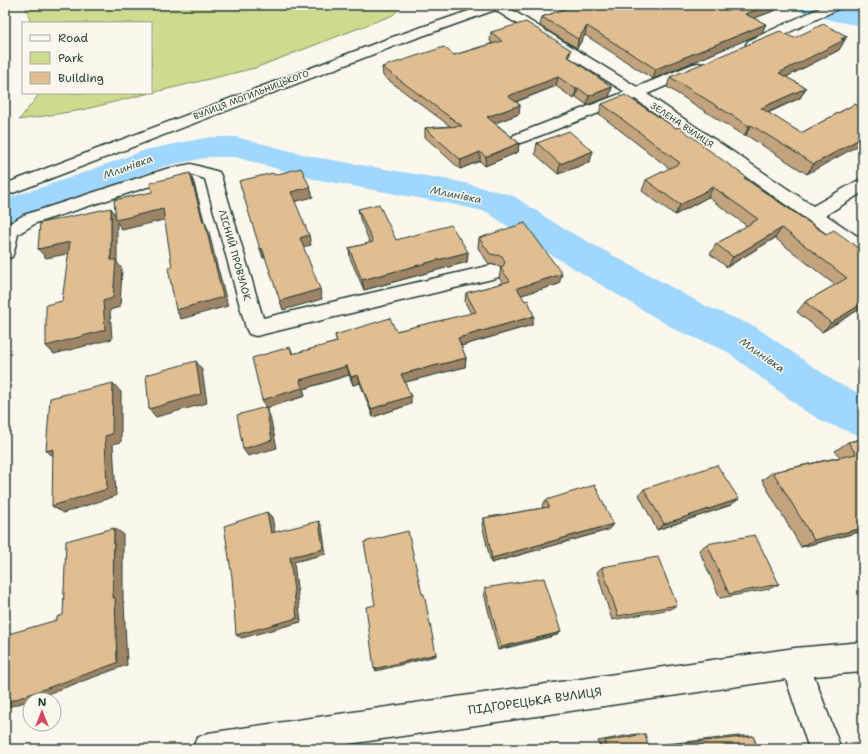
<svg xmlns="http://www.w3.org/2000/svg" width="868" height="754" viewBox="0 0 868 754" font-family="'Shantell Sans',sans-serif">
  <rect width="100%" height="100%" fill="#fbf7ec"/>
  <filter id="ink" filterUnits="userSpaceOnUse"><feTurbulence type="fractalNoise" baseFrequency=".025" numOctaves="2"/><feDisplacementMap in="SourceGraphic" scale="8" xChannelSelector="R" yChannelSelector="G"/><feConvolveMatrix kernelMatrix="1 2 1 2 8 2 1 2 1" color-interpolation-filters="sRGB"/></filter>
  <g filter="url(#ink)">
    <path fill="#cedb8f" stroke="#768c62" d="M25,5H403L393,15L255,68L151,93V23H31Z
      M40,93H150L82,110L19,120Z"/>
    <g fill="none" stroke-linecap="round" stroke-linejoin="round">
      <path fill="#9fd7fe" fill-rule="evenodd" d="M792,5H834L863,10V26L834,21L796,10Z
        M210,137H236L314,157L456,181L512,195L561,227L706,306L756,327L837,383L863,395V437L824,422L805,411L726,351L676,330L535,245L487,212L456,205L314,179L235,157H210L165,166L93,194L5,224V199L69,178L145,150Z"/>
      <defs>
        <path id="minor" d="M486,5H504L637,87L693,64L698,63L703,64L705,67L703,70L647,94L813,206L857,181L863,179V192L826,215L863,240V256L856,254L635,99L526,141L520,143L514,141L512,138L514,135L625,92L495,10L397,45L5,196V184L387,39Z
          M826,5H842L840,8L758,47H748L746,44L748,41Z
          M191,164L219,172L221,176L263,318L492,265L499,267L502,272L499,277L492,279L256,336L249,334L246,328L205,179L190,174L175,178L36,223L18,234L14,252L12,257L5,259V226L24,215L166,169Z
          M863,642V672L814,676L841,749H809L786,679L315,749H192L197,738L208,733L795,648Z"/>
      </defs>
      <use href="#minor" stroke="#1f3d34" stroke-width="3"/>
      <use href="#minor" fill="#fbf7ec" fill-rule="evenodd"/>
    </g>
    <path fill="#c2a37e" stroke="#1f3d34" d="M577,5H779L776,10L754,18L762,33L653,79L585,35L577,48L540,26L542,17Z
      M491,32L569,58L612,87L609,97L587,105L576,97L574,99L556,86L516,102L520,105L519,114L495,123L519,143L518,152L485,166L480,161L460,169L425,137V128L450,126L383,76L382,67L454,55L493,43L490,41Z
      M847,36L839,50L786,77L806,88L800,98L768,113L801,133L855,104L807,174L746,135L744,136L667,87L670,77L794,38Z
      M602,104L703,146L745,179L826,234L863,307L822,332L797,312L805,302L835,285L775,238L727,267L710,254L716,244L747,226L708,197L675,215L642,191L646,180L670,169L599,114Z
      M537,143L590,162L558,174L535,154Z
      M358,209L396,240L468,252L467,262L364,290L350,258L349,248L370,243L360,219Z
      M479,238L559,284L521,295L532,325L461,346L466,358L465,367L405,382L411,404L373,417L360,383L353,385L349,375L303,389L305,396L266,408L262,400L290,347L293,354L337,342L335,335L396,331L471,314L465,302L466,293L503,283L499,278L501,268L500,266L489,264L478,248Z
      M863,439V531L801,547L762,480L773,472L840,457L835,451L848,442Z
      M644,489L731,505L657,530L639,495Z
      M546,500L613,524L608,530L491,563L482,524L484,518L543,508L542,506Z
      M707,544L779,584L769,589L720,598L699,550Z
      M602,567L677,605L670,609L612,620L597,572Z
      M485,588L561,632L557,635L498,650L484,593Z
      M636,734H645L648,746L739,736H753L758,749H600L598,741Z"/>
    <path fill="#9e8466" stroke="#1f3d34" d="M770,5H779L776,10L742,23L745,14Z
      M766,24L762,33L653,79L656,69Z
      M587,26L585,35L577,48L578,39Z
      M847,36L839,50L774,83L779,73Z
      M571,50L569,59L567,56Z
      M558,77L556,86L507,105L508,96Z
      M612,87L609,97L587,105L589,96Z
      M578,88L576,97L574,99L576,89Z
      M806,88L800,98L755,118L761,108Z
      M520,105L519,114L487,126V117Z
      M751,125L746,135L744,136L749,126Z
      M863,137V143L807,174L814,164Z
      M519,143L518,152L485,166L486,157Z
      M593,151L590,162L558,174L560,164Z
      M480,152V161L460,169L461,160Z
      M190,173L194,183L206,228L205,222L209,232L217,266L219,272L228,306L181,319L176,310L214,263Z
      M310,187L313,197L294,202L291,192Z
      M713,187L708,197L675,215L680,205Z
      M111,208L117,218L163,209L168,219L122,230L117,222V262L122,269L120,307L110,310L112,339L54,354L46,346L103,301L111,260Z
      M782,228L775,238L727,267L733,257Z
      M309,235L311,245L302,247L300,238Z
      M70,242L77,252L46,258L38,249Z
      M262,248L265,258H263L260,249Z
      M468,252L467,262L364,290L362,280Z
      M562,274L559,284L515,297L517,288Z
      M320,289L322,299L283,310L280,301Z
      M863,303V307L822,332L831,323Z
      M534,316L532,325L457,347L458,338Z
      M466,358L465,367L402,383L401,374Z
      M196,361L202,370L207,403L156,417L149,409Z
      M347,366L349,375L303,389L305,396L266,408L262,400L300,380Z
      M358,375L360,383L353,385L351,377Z
      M113,383L121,392V442L113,444L116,496L63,513L52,506L105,436Z
      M411,396V404L373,417L371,409Z
      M266,407L270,416L277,448L248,456L243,449Z
      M53,449L56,458L46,451Z
      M5,495L8,497L6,520L5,521Z
      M739,499L731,505L657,530L664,524Z
      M267,512L272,517L276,538L271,533Z
      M319,521L322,527L326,554L294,562L301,622L242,638L236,635L290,557Z
      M613,524L608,530L491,563L492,558Z
      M114,528L123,534V601L124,602L127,665L25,702L5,708V703L113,598Z
      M863,528V531L801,547L814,540Z
      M561,632L557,635L498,650L501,647Z
      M436,654V656L376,671L374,669Z"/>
    <path fill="#e1bd92" stroke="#1f3d34" d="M576,5H770L745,14L766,24L656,69L587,26L578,39L542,17Z
      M526,22L571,50L567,56L612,87L589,96L578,88L576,89L558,77L508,96L520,105L487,117L519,143L486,157L480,152L461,160L425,128L462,126L382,67L444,47L454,55L502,41L491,32Z
      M823,24L847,36L841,39L844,40L779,73L806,88L761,108L801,133L855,104L860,107L863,105V137L814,164L751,125L749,126L670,77L780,31L794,38Z
      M625,95L676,128L679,127L703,145H702L746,177L744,178L826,234L834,230L863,251V303L831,323L805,302L847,278L782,228L733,257L716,244L758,219L713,187L680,205L646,180L680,163L602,104Z
      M569,131L593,151L560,164L537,143Z
      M301,168L310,187L291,192L309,235L300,238L320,289L280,301L262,248L260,249L239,181L273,173L274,175Z
      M190,173L203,222H205L214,263H215L223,297L176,310L168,268L172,267L163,209L116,220L114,200L152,192L150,183Z
      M379,204L396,240L451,225L468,252L362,280L349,248L373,242L358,209Z
      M111,208V260H116L113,298L103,301L105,330L46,346V305L62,301L70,242L38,249L40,223Z
      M525,223L562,274L517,288L525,301L528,300L534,316L458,338L466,358L401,374L411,396L371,409L358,375L351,377L347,366L300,380L302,388L262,400L252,358L290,347L292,354L337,342L335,335L390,318L396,331L476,312L466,293L510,281L501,269L505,263L502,256L490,254L479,238Z
      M196,361L201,394L149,409L146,375Z
      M113,383L112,434L105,436L107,489L52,506L53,449L46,451L50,398Z
      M266,407L272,440L243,449L237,415Z
      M863,439V528L814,540L773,472L856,454L848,442Z
      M717,465L739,499L664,524L644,489Z
      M595,485L613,524L492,558L484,518L549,507L546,500Z
      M267,512L271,533L319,521L323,549L290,557L297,618L236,635L232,577L224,526Z
      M114,528L113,598L115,597L117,663L5,703V635L57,620V617L63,615L66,541Z
      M408,531L422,594H424L436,654L374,669L366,607L375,605L364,542Z
      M755,535L779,584L729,594L707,544Z
      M658,557L677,605L618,616L602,567Z
      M544,578L561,632L501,647L485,588Z
      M645,734L649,747L753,736L758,749H607L605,741Z"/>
  </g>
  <g text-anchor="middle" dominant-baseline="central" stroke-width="3" stroke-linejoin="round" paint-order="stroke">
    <g font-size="9" fill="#1f3d34" stroke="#fbf7ec">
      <text transform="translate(251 95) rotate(-21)">ВУЛИЦЯ МОГИЛЬНИЦЬКОГО</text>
      <text transform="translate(682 125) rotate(34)">ЗЕЛЕНА ВУЛИЦЯ</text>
    </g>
    <g font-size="10" fill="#1f3d34" stroke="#fbf7ec">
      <text transform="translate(235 255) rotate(74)">ЛІСНИЙ ПРОВУЛОК</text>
    </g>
    <g font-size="11" font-style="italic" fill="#395c5c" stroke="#fbf7ec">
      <text transform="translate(128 167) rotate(-20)">Млинівка</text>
      <text transform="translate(456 195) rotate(11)">Млинівка</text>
      <text transform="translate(762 355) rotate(35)">Млинівка</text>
    </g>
    <g font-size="12" fill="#1f3d34" stroke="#fbf7ec">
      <text transform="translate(535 701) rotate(-8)">ПІДГОРЕЦЬКА ВУЛИЦЯ</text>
    </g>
  </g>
  <rect width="868" height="754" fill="none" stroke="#fbf7ec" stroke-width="20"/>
  <rect x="10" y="10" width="848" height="734" fill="none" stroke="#1f3d34" stroke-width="1.5" filter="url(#ink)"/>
  <rect x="22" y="22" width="130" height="72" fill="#fbf7ec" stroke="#a3ada2"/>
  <rect x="30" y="35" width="20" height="6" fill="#fbf7ec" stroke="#a3ada2"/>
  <text x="58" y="42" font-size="12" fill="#1f3d34">Road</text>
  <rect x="30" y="52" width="20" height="12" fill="#cedb8f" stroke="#a3ada2"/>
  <text x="58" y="62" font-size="12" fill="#1f3d34">Park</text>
  <rect x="30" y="72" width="20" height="12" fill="#e1bd92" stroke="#a3ada2"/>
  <text x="58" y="82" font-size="12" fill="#1f3d34">Building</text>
  <g transform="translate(42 712)"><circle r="19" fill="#fbf7ec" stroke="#a3ada2"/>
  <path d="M0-3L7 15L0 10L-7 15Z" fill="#d1495b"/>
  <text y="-6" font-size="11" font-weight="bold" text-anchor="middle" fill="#1f3d34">N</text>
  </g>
</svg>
